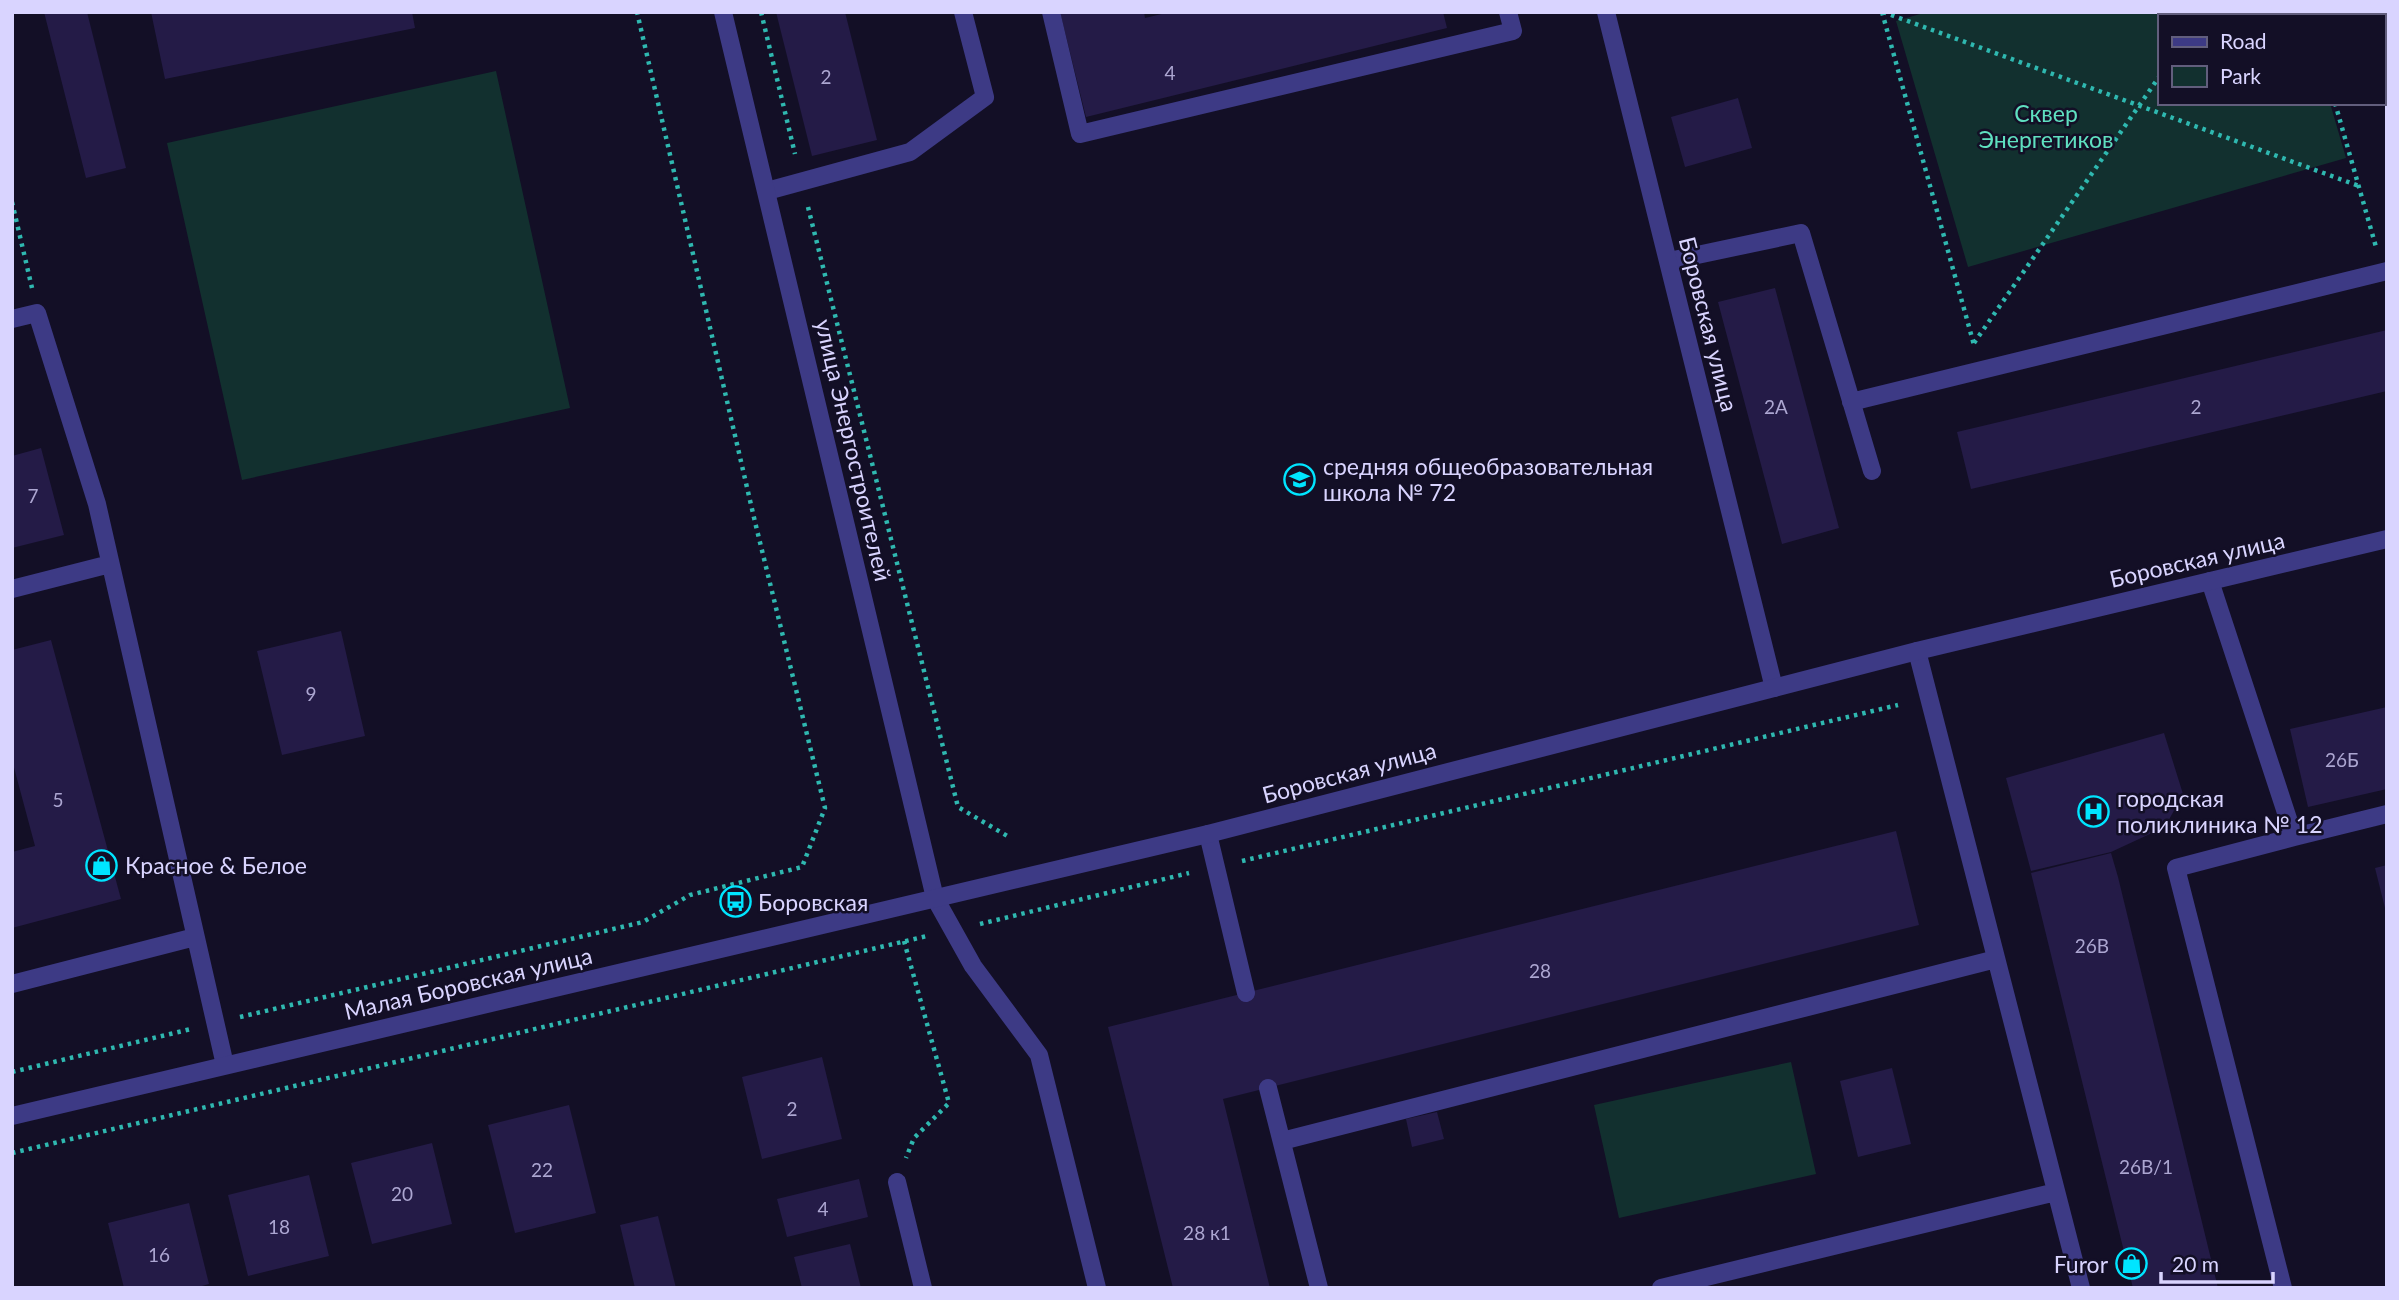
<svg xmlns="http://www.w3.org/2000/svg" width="2399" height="1300" viewBox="0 0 2399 1300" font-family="Lato,sans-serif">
  <rect width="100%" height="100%" fill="#130f26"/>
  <path fill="#12302f" d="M1927,12H2303L2304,16H2159V103H2330L2346,158L1968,267L1896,21Z
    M496,71L570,408L242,480L167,143Z
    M1791,1062L1816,1174L1619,1218L1594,1105Z"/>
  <path fill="#241b47" d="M44,12H87L126,168L86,178Z
    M151,12H412L415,28L165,79Z
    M776,12H845L877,140L812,156Z
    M1060,12H1144L1145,18L1170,12H1443L1447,28L1086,117Z
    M1738,98L1752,148L1685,167L1671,117Z
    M1775,288L1839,528L1782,544L1718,302Z
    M2387,330V391L1971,489L1957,432Z
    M41,448L64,535L12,548V456Z
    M341,631L365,736L282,755L257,651Z
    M51,640L121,899L12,928V852L35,846L12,760V650Z
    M2387,707V789L2308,807L2290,729Z
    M2164,733L2183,794L2165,827L2111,852L2031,871L2006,778Z
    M1896,831L1919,925L1223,1099L1270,1288H1173L1108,1027Z
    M2111,853L2118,877L2218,1288H2133L2077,1061L2031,873Z
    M2387,865V912H2386L2375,868Z
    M822,1057L842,1139L762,1159L742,1077Z
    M1892,1068L1911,1144L1858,1157L1840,1081Z
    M569,1105L596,1213L515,1233L488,1125Z
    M1437,1112L1444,1139L1412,1147L1406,1119Z
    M432,1143L452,1224L372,1244L351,1163Z
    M309,1175L329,1256L248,1276L228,1195Z
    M859,1179L868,1217L787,1237L777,1199Z
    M189,1203L209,1284L195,1288H124L108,1223Z
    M658,1216L676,1288H635L620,1225Z
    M850,1244L861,1288H802L794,1257Z"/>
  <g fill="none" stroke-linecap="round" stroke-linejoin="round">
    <path stroke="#2fb8b0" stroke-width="4.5" stroke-dasharray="3.5 5" stroke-linecap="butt" d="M761,12L795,154
      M1882,12L1974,345
      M1883,12L2359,186
      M2310,12L2311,16
      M2202,16L2204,12
      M2335,103L2376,247
      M12,202L32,288
      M808,207L958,807L1009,837
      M1974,343L2159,77
      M1242,861L1898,705
      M980,924L1189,873
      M904,941L949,1103L914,1138L906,1158
      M240,1017L643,922L690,895L802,867L825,808L755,522L637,12
      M12,1072L191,1029
      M12,1153L927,936"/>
    <path stroke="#3d3a85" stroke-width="18" d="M1051,12L1080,134L1513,31L1508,12
      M767,191L910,152L985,97L963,12
      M1669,261L1801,233L1872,471
      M12,319L37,313L97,504L225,1065
      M1851,402L2387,271
      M2210,581L2294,837L2176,868L2283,1288
      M12,589L110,564
      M1917,651L2081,1288
      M1208,834L1246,993
      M2294,837L2387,814
      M935,898L973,966L1039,1055L1097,1288
      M12,984L195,937
      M1268,1088L1319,1288
      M1282,1141L1996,959
      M1661,1288L2056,1192"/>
    <path stroke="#3d3a85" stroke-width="18" d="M723,12L935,898
      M1606,12L1774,688
      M897,1182L923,1288"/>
    <path stroke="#3d3a85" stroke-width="18" d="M12,1116L1208,834L1917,651L2387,539"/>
  </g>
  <defs>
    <symbol id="school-ring" viewBox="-11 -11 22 22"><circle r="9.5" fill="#130f26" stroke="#00e5ff" stroke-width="1.5"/><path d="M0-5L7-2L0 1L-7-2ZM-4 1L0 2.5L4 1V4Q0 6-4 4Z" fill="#00e5ff"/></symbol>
    <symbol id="hospital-ring" viewBox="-11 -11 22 22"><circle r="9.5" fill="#130f26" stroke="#00e5ff" stroke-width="1.5"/><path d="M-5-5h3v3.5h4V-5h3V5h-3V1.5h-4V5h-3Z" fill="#00e5ff"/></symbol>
    <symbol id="shop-ring" viewBox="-11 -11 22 22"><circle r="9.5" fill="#130f26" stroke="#00e5ff" stroke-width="1.5"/><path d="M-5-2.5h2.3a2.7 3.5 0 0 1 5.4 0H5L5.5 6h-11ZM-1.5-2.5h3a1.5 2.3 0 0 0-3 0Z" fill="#00e5ff"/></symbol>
    <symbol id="bus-ring" viewBox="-11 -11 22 22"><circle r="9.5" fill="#130f26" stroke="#00e5ff" stroke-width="1.5"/><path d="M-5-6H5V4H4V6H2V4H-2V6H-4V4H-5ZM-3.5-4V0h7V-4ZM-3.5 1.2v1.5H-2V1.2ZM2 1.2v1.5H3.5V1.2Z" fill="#00e5ff"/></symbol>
  </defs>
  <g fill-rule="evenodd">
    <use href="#school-ring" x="1282" y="462" width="35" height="35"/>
    <use href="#hospital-ring" x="2076" y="794" width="35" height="35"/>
    <use href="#shop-ring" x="84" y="848" width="35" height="35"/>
    <use href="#bus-ring" x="718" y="884" width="35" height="35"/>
    <use href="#shop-ring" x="2114" y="1246" width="35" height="35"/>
  </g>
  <g text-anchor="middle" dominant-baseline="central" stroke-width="5" stroke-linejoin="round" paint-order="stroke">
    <g font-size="19" fill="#aca6d1">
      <text x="1170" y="72">4</text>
      <text x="826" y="76">2</text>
      <text x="1776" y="406">2А</text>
      <text x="2196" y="406">2</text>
      <text x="33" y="495">7</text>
      <text x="311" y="693">9</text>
      <text x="2342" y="759">26Б</text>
      <text x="58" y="799">5</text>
      <text x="2092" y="945">26В</text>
      <text x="1540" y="970">28</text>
      <text x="792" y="1108">2</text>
      <text x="2146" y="1166">26В/1</text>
      <text x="542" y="1169">22</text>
      <text x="402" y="1193">20</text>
      <text x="823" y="1208">4</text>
      <text x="279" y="1226">18</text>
      <text x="1207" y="1232">28 к1</text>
      <text x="159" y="1254">16</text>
    </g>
    <g font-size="23" fill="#5fe0c0" stroke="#130f26">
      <text x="2046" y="113">Сквер<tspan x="2046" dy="26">Энергетиков</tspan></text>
    </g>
    <g font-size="23" fill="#d9d4ff" stroke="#130f26">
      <text transform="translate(1709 324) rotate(76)">Боровская улица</text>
      <text transform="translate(854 450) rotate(77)">улица Энергостроителей</text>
      <text transform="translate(2197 559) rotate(-13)">Боровская улица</text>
      <text transform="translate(1349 772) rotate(-15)">Боровская улица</text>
      <text transform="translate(468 983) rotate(-13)">Малая Боровская улица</text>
    </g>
    <g font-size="23" fill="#d9d4ff" stroke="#130f26" text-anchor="start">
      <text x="1323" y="466">средняя общеобразовательная<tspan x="1323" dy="26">школа № 72</tspan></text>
      <text x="2117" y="798">городская<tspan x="2117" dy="26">поликлиника № 12</tspan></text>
      <text x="125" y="865">Красное &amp; Белое</text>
      <text x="758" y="902">Боровская</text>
      <text x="2108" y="1264" text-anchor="end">Furor</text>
    </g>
  </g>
  <rect width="2399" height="1300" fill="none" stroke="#d9d4ff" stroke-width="28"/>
  <rect x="2158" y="14" width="228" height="91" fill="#130f26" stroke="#625e7d" stroke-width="2"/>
  <rect x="2172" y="37" width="35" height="10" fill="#3d3a85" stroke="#625e7d" stroke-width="2"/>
  <text x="2220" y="49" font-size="21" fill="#d9d4ff">Road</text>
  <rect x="2172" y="66" width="35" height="21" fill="#12302f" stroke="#625e7d" stroke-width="2"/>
  <text x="2220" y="84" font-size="21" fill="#d9d4ff">Park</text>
  <path d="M2161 1272v10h112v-10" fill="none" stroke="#d9d4ff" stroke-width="3.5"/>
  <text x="2172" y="1272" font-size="21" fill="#d9d4ff" stroke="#130f26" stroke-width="5" paint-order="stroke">20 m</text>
</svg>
